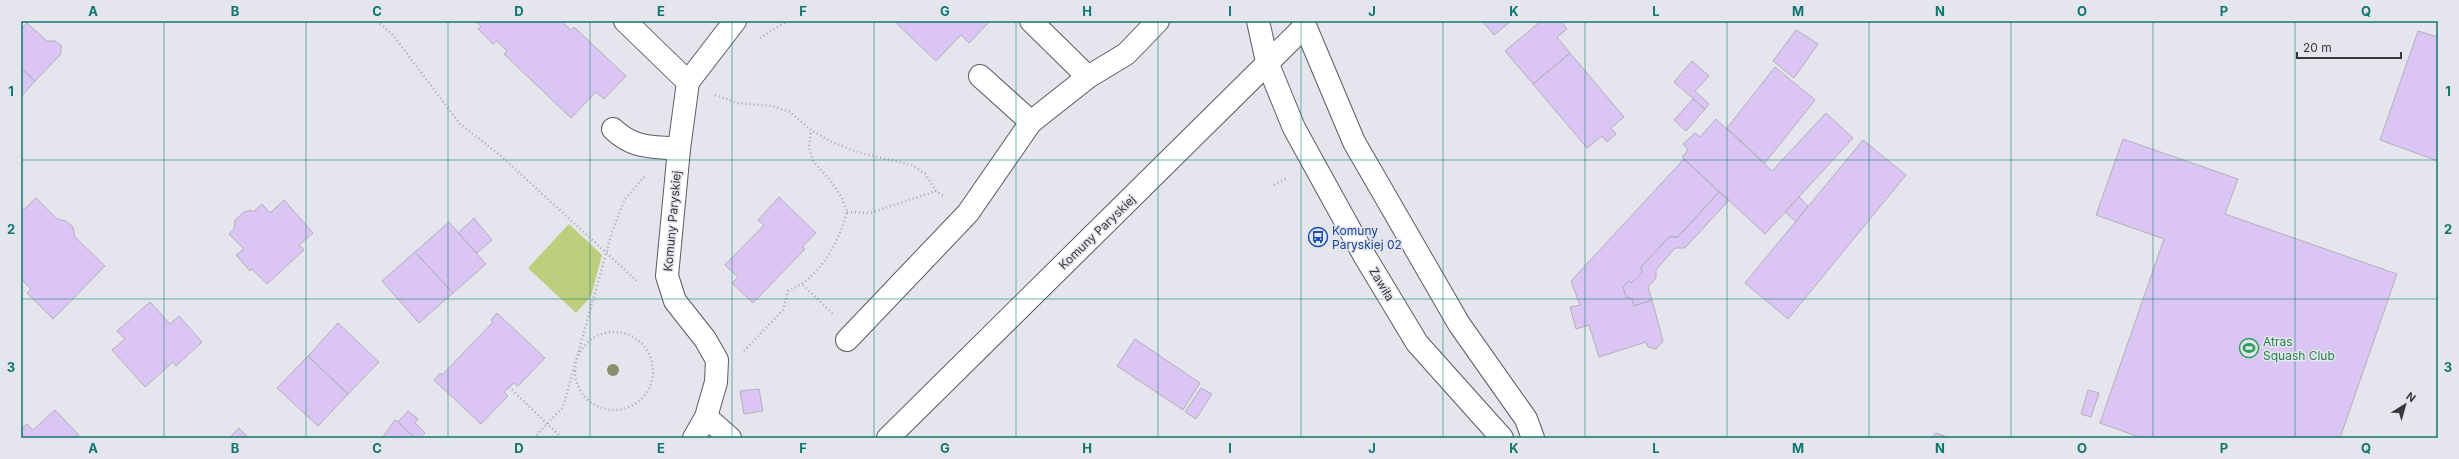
<svg xmlns="http://www.w3.org/2000/svg" width="2459" height="459" viewBox="0 0 2459 459" font-family="Inter,sans-serif">
  <rect width="100%" height="100%" fill="#e4e5ed"/>
  <path fill="#bdcf7c" d="M569,224L602,255L591,296L576,313L528,268Z"/>
  <path fill="#dac5f4" stroke="#b3b0b7" d="M475,21H561L571,30L574,27L626,76L604,99L596,92L571,118L504,54L507,51L497,41L493,44L478,29L481,26Z
    M894,21H990L969,43L961,35L936,61Z
    M1485,21H1511L1494,35L1483,22Z
    M1541,21H1561L1567,29L1557,37L1570,53L1533,84L1505,51Z
    M27,23L47,41H55L61,45V54L35,81L21,68V29Z
    M1796,30L1818,44L1794,78L1773,61Z
    M2418,31L2438,37V161L2380,140Z
    M1570,53L1624,117L1611,128L1616,134L1607,142L1602,136L1587,148L1533,84Z
    M1692,61L1709,76L1695,91L1709,104L1705,109L1674,82Z
    M1775,67L1815,100L1765,163L1727,128Z
    M21,68L35,81L21,97Z
    M1693,99L1705,109L1686,131L1674,120Z
    M1826,113L1853,138L1765,234L1682,157L1688,150L1683,144L1695,133L1700,137L1716,119L1772,171Z
    M2123,139L2238,179L2225,214L2397,274L2340,438H2142L2100,423L2164,239L2096,215Z
    M1863,140L1906,175L1788,319L1745,283Z
    M1684,159L1719,192L1678,237H1669L1641,267L1642,273L1634,281L1631,283L1629,281L1623,287L1626,297L1632,299L1634,306L1652,300L1663,341L1656,349L1648,347L1646,342L1599,357L1589,325L1576,329L1570,307L1580,305L1571,281Z
    M1719,192L1729,200L1685,248H1675L1656,270V278L1648,287L1652,300L1634,306L1632,299L1626,297L1623,287L1629,281L1631,283L1634,281L1642,273L1641,267L1669,237H1678Z
    M779,197L816,233L802,247L805,249L753,303L732,283L738,277L725,265L764,225L758,220Z
    M1799,197L1808,206L1796,222L1785,212Z
    M36,198L57,219L66,221L73,227L75,237L105,266L53,319L27,293L31,289L21,279V212Z
    M284,200L313,233L299,245L304,250L267,284L252,269L250,271L236,255L244,249L229,234L234,229L235,220L244,212L251,210L253,212L262,204L270,213Z
    M474,218L492,240L477,253L458,233Z
    M449,222L486,264L453,293L415,252Z
    M415,252L453,293L419,323L382,281Z
    M150,302L170,324L179,316L202,342L176,366L173,362L145,387L112,350L125,339L117,331Z
    M497,313L545,358L518,386L514,383L504,392L508,396L481,424L434,380L440,373L442,375L493,322L491,320Z
    M338,323L379,362L348,394L308,356Z
    M1135,339L1200,383L1183,410L1117,366Z
    M308,356L348,394L318,426L277,388Z
    M1201,388L1212,394L1196,419L1185,412Z
    M759,389L763,411L744,414L740,391Z
    M2088,390L2099,393L2091,417L2081,414Z
    M55,410L79,435L75,438H21V429L27,424L33,430Z
    M408,411L418,419L415,423L425,433L420,438H415L398,422Z
    M395,420L398,422L415,438H382Z
    M239,428L249,438H229Z
    M1936,433L1950,438H1931Z"/>
  <g fill="none" stroke-linecap="round" stroke-linejoin="round">
    <defs>
      <path id="minor" d="M625,21L688,82
        M1031,21L1088,77L1126,54L1158,21
        M1258,21L1267,62L1294,128L1364,255L1417,343L1502,438
        M1303,21L1354,142L1459,324L1526,419L1533,438
        M980,76L1031,122
        M613,129C634,149 651,146 679,149
        M847,340L968,213L1031,122L1088,77
        M706,417L730,438
        M694,438L706,417L716,382L717,360L705,339L675,301L667,276L679,149L688,82L735,21
        M888,438L1305,26"/>
    </defs>
    <use href="#minor" stroke="#5b5c62" stroke-width="24"/>
    <path stroke="#a9aab0" stroke-width="2.5" stroke-dasharray="1 3" stroke-linecap="butt" d="M377,21L393,35L460,124L501,156L637,281
      M760,38L787,21
      M715,95L738,103L772,106L790,112L811,130L832,142L860,153L912,165L925,174L936,191L943,196
      M1274,185L1288,178
      M847,212L870,213L936,191
      M803,285L833,314
      M575 371a39 39 0 1 1 78 0a39 39 0 1 1-78 0Z
      M744,351L783,310L788,291C820,278 838,244 847,212L842,198L831,181L813,161L809,147L811,130
      M509,387L562,438
      M421,437L423,438
      M534,438L563,407L612,232L625,199L646,175"/>
    <use href="#minor" stroke="#fff" stroke-width="22"/>
  </g>
  <circle fill="#888e6c" cx="613" cy="370" r="6"/>
  <path fill="none" stroke="#0f766e" stroke-width="1" stroke-opacity="0.55" d="M164,21V438M306,21V438M448,21V438M590,21V438M732,21V438M874,21V438M1016,21V438M1158,21V438M1301,21V438M1443,21V438M1585,21V438M1727,21V438M1869,21V438M2011,21V438M2153,21V438M2295,21V438M21,160H2438M21,299H2438"/>
  <defs>
    <symbol id="bus-ring" viewBox="-11 -11 22 22"><circle r="9.5" fill="#e4e5ed" stroke="#1a4fb4" stroke-width="1.5"/><path d="M-5-6H5V4H4V6H2V4H-2V6H-4V4H-5ZM-3.5-4V0h7V-4ZM-3.5 1.2v1.5H-2V1.2ZM2 1.2v1.5H3.5V1.2Z" fill="#1a4fb4"/></symbol>
    <symbol id="stadium-ring" viewBox="-11 -11 22 22"><circle r="9.5" fill="#e4e5ed" stroke="#2e9e5b" stroke-width="1.5"/><path d="M0-5a6.5 5 0 1 0 0 10a6.5 5 0 1 0 0-10ZM-3.5-1.8h7v3.6h-7Z" fill="#2e9e5b"/></symbol>
  </defs>
  <g fill-rule="evenodd">
    <use href="#bus-ring" x="1307" y="226" width="22" height="22"/>
    <use href="#stadium-ring" x="2238" y="337" width="22" height="22"/>
  </g>
  <g text-anchor="middle" dominant-baseline="central" stroke-width="3" stroke-linejoin="round" paint-order="stroke">
    <g font-size="12" fill="#37383b" stroke="#e4e5ed">
      <text transform="translate(672 221) rotate(-85)">Komuny Paryskiej</text>
      <text transform="translate(1097 232) rotate(-44)">Komuny Paryskiej</text>
      <text transform="translate(1382 284) rotate(59)">Zawiła</text>
    </g>
    <g font-size="12" fill="#164399" stroke="#e4e5ed" text-anchor="start">
      <text x="1332" y="230">Komuny<tspan x="1332" dy="14">Paryskiej 02</tspan></text>
    </g>
    <g font-size="12" fill="#27864d" stroke="#e4e5ed" text-anchor="start">
      <text x="2263" y="341">Atras<tspan x="2263" dy="14">Squash Club</tspan></text>
    </g>
  </g>
  <rect width="2459" height="459" fill="none" stroke="#e4e5ed" stroke-width="44"/>
  <g transform="translate(2405 405) rotate(37)" stroke="#e4e5ed" stroke-width="3" paint-order="stroke">
  <path d="M0-3L7 15L0 10L-7 15Z" fill="#37383b"/>
  <text y="-6" font-size="11" font-weight="bold" text-anchor="middle" fill="#37383b">N</text>
  </g>
  <path d="M2297 52v6h104v-6" fill="none" stroke="#37383b" stroke-width="2"/>
  <text x="2303" y="52" font-size="12" fill="#37383b" stroke="#e4e5ed" stroke-width="3" paint-order="stroke">20 m</text>
  <rect x="22" y="22" width="2415" height="415" fill="none" stroke="#0f766e" stroke-width="1.5"/>
  <g font-size="13" text-anchor="middle" font-weight="bold" fill="#0f766e">
    <text x="93" y="16">A</text>
    <text x="235" y="16">B</text>
    <text x="377" y="16">C</text>
    <text x="519" y="16">D</text>
    <text x="661" y="16">E</text>
    <text x="803" y="16">F</text>
    <text x="945" y="16">G</text>
    <text x="1087" y="16">H</text>
    <text x="1230" y="16">I</text>
    <text x="1372" y="16">J</text>
    <text x="1514" y="16">K</text>
    <text x="1656" y="16">L</text>
    <text x="1798" y="16">M</text>
    <text x="1940" y="16">N</text>
    <text x="2082" y="16">O</text>
    <text x="2224" y="16">P</text>
    <text x="2366" y="16">Q</text>
    <text x="11" y="96">1</text>
    <text x="2448" y="96">1</text>
    <text x="11" y="234">2</text>
    <text x="2448" y="234">2</text>
    <text x="11" y="372">3</text>
    <text x="2448" y="372">3</text>
    <text x="93" y="453">A</text>
    <text x="235" y="453">B</text>
    <text x="377" y="453">C</text>
    <text x="519" y="453">D</text>
    <text x="661" y="453">E</text>
    <text x="803" y="453">F</text>
    <text x="945" y="453">G</text>
    <text x="1087" y="453">H</text>
    <text x="1230" y="453">I</text>
    <text x="1372" y="453">J</text>
    <text x="1514" y="453">K</text>
    <text x="1656" y="453">L</text>
    <text x="1798" y="453">M</text>
    <text x="1940" y="453">N</text>
    <text x="2082" y="453">O</text>
    <text x="2224" y="453">P</text>
    <text x="2366" y="453">Q</text>
  </g>
</svg>
